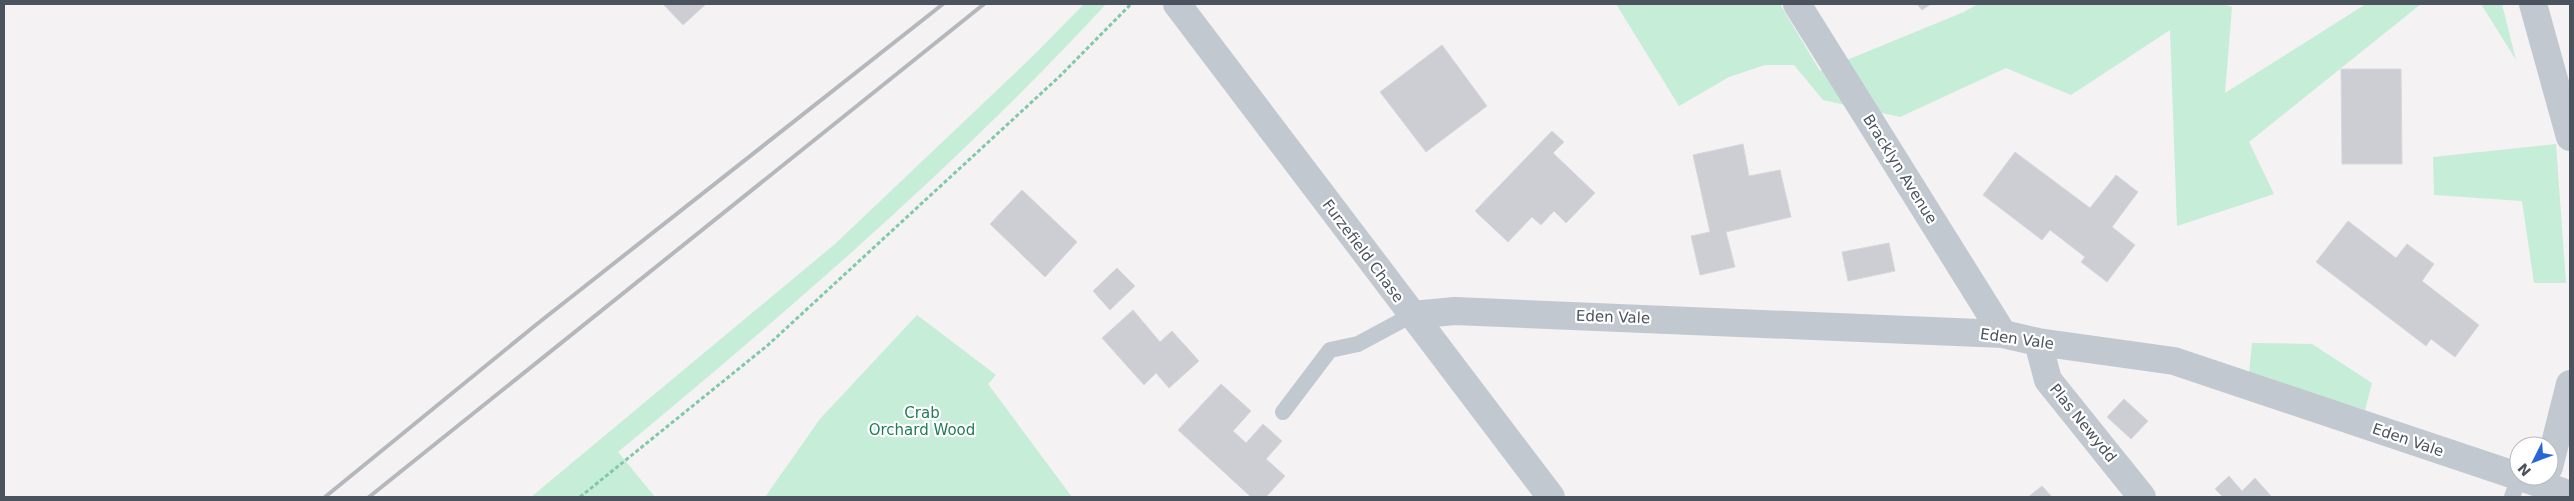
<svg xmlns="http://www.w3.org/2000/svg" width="2574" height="501" viewBox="0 0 2574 501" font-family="'DejaVu Sans',sans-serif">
  <rect width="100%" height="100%" fill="#f4f2f2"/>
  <path fill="#c5edd8" d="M1084,4H1106C956,167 788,311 618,452L655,497H531L835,244L1034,55Z
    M1616,4H1780L1820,71L1964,12L1978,4H2223L2232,7L2225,93L2366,4H2421L2249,142L2274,194L2177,226L2170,30L2071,95L2006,68L1900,117L1823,100L1794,65H1765L1729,77L1679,106Z
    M2481,4H2502L2516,60Z
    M2556,144L2566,283H2534L2522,201L2434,195L2433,157Z
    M917,315L996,375L988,384L1072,497H765L820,419Z
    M2252,343L2312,344L2372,383L2365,410L2249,374Z"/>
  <path fill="#ccced4" stroke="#d6d8dc" d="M663,4H706L683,25Z
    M1917,4H1931L1922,10Z
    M1442,45L1487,106L1426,152L1380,92Z
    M2341,69H2401L2402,164H2342Z
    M1552,131L1564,142L1553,153L1595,193L1566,223L1554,211L1541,225L1532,217L1508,242L1475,211Z
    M1743,144L1749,176L1780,170L1791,217L1726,232L1735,267L1700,275L1691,236L1710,232L1693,155Z
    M2015,152L2090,208L2116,175L2138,192L2112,227L2135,245L2107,282L2081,262L2085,257L2050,230L2042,240L1983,195Z
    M1022,190L1077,242L1045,277L990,224Z
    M2348,221L2396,258L2407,244L2434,264L2422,281L2479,325L2455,357L2431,339L2426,346L2316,262Z
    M1889,243L1895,271L1848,281L1842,252Z
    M1117,268L1135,286L1110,310L1093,291Z
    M1133,310L1160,342L1172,331L1199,361L1169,388L1156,373L1144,385L1102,338Z
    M1221,384L1251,411L1233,431L1246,443L1263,424L1282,441L1266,459L1285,476L1266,497H1251L1178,430Z
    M2124,399L2148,421L2131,439L2107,417Z
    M2229,476L2242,491L2255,478L2271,496L2223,497L2215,489Z
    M2042,486L2052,497H2028Z"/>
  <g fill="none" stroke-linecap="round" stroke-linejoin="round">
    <path stroke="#7fc9aa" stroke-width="3" stroke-dasharray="4 2.5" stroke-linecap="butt" d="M580,497L768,345L1060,76L1131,4"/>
    <path stroke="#c1c8cf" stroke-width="16" d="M1283,412L1330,350L1358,344L1412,315
      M2512,497L2519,477"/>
    <path stroke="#c1c8cf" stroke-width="28" d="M1177,4L1551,497
      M1797,4L2003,334
      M2533,4L2570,137
      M1412,315L1455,311L2003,334L2038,342L2174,361L2544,485L2570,495
      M2038,342L2048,380L2142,497
      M2549,467L2570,384"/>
    <path stroke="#b4b7bb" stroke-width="4" d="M325,497L537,324L943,4
      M369,497L984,4"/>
  </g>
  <g text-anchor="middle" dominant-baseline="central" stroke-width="4.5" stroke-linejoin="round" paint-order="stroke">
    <g font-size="15" fill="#4b535e" stroke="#fff">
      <text transform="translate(1900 169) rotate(58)">Bracklyn Avenue</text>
      <text transform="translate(1363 251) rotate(53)">Furzefield Chase</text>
      <text transform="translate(1613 317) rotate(2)">Eden Vale</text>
      <text transform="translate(2017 339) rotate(8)">Eden Vale</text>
      <text transform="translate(2083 423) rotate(51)">Plas Newydd</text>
      <text transform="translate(2408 440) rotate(19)">Eden Vale</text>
    </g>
    <g font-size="15" fill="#1f7c55" stroke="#fff">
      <text x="922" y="413">Crab<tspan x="922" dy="17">Orchard Wood</tspan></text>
    </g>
  </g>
  <rect width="2574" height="501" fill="none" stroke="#4b535e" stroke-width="10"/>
  <g transform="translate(2534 461) rotate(228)"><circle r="24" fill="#ffffff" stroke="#b7babf"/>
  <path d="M0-4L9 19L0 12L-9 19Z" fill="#2866d8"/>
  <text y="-8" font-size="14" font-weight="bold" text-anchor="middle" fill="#4b535e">N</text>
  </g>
</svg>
